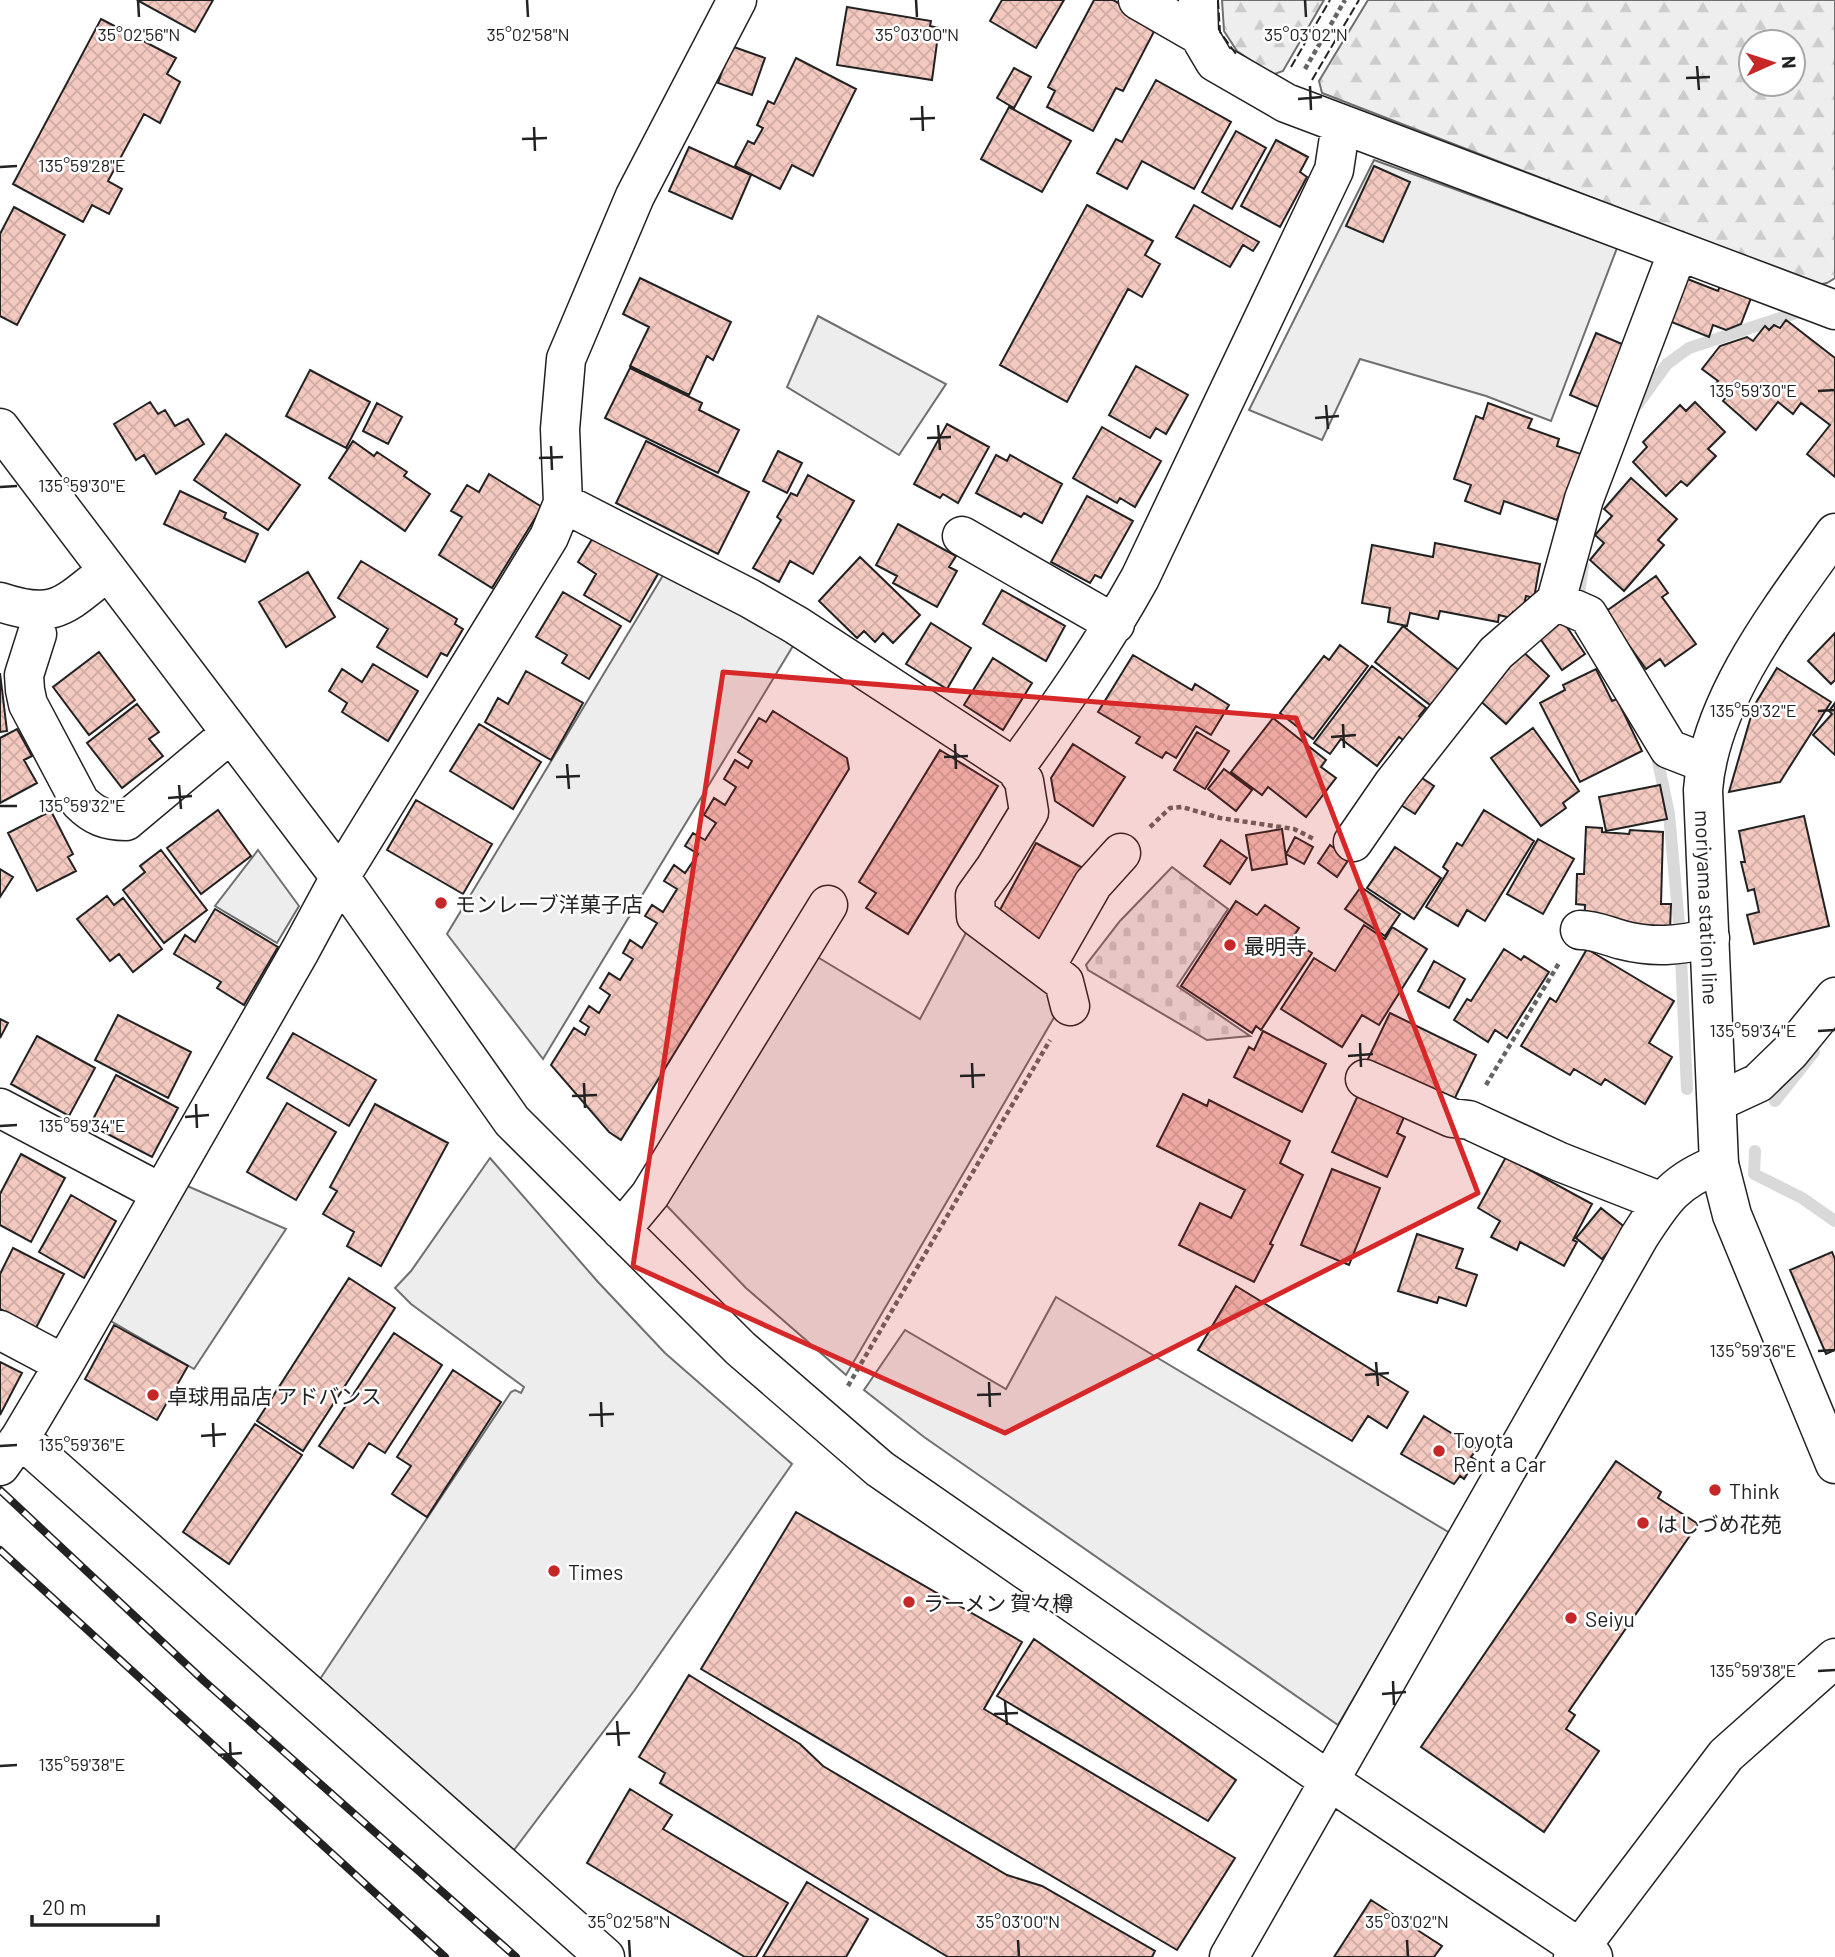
<svg xmlns="http://www.w3.org/2000/svg" width="1835" height="1957" viewBox="0 0 1835 1957" font-family="Barlow,'Noto Sans JP',sans-serif">
  <defs>
    <pattern id="forest-firs" width="22" height="20" patternUnits="userSpaceOnUse" patternTransform="scale(1.75)"><rect width="22" height="20" fill="#eee"/><path d="M5 1l3.5 6h-7zM16 11l3.5 6h-7z" fill="#ccc"/></pattern>
    <pattern id="cemetery-stones" width="16" height="16" patternUnits="userSpaceOnUse" patternTransform="scale(1.75)"><rect width="16" height="16" fill="#eee"/><path d="M2 7V4a2 2 0 0 1 4 0v3zM10 15v-3a2 2 0 0 1 4 0v3z" fill="#ccc"/></pattern>
    <pattern id="building-cross-hatch" width="8" height="8" patternUnits="userSpaceOnUse" patternTransform="scale(1.75)"><rect width="8" height="8" fill="#f3c9c0"/><path d="M0 0l8 8M0 8l8-8" fill="none" stroke="#d0aca5"/></pattern>
  </defs>
  <rect width="100%" height="100%" fill="#fff"/>
  <path fill="url(#forest-firs)" stroke="#6f6f6f" stroke-width="2" fill-rule="evenodd" d="M1222,0H1324L1283,71L1272,75L1237,51L1224,31Z
    M1368,0H1835V278L1827,283L1817,285L1322,93L1319,81ZM1751,42H1793V84H1751Z"/>
  <path fill="url(#cemetery-stones)" stroke="#6f6f6f" stroke-width="2" d="M1172,867L1228,909L1177,986L1250,1036L1207,1040L1088,970L1086,965L1120,921Z"/>
  <path fill="#ededed" stroke="#6f6f6f" stroke-width="2" d="M1374,160L1617,248L1551,421L1486,396L1360,359L1322,440L1249,410Z
    M818,316L946,384L899,455L787,387Z
    M668,567L796,641L543,1059L447,934Z
    M258,850L299,906L277,943L215,906Z
    M968,929L1063,1002L846,1375L746,1288L640,1178L786,938L920,1019Z
    M490,1158L598,1282L665,1353L792,1464L634,1691L514,1850L320,1679L511,1392L515,1390L521,1393L524,1387L411,1304L395,1288L411,1271Z
    M185,1185L286,1229L194,1369L109,1320Z
    M1056,1297L1450,1533L1338,1725L924,1437L864,1390L905,1330L1006,1389Z"/>
  <g fill="none" stroke-linecap="round" stroke-linejoin="round">
    <path stroke="#d9d9d9" stroke-width="12" d="M1638,404L1667,364L1689,348L1808,309
      M1577,607L1583,566
      M1656,752L1669,814L1680,935L1687,1089
      M1775,1101L1814,1052
      M1755,1151L1754,1174L1802,1198L1835,1221"/>
  </g>
  <path fill="url(#building-cross-hatch)" stroke="#222" stroke-width="2" d="M137,0H213L195,32Z
    M1002,0H1064L1036,48L990,21Z
    M1094,0H1113L1158,24L1123,91L1116,88L1093,131L1047,107L1055,91L1048,87Z
    M847,7L931,21L930,26L939,28L932,80L837,65Z
    M101,19L176,58L167,74L180,82L160,123L144,114L108,181L122,189L109,214L92,205L83,222L13,184Z
    M731,46L765,58L752,95L718,83Z
    M796,58L856,89L813,176L792,165L780,189L735,166L748,141L754,144L763,128L757,125L768,101L774,104Z
    M1014,68L1031,77L1014,108L997,98Z
    M1156,80L1231,122L1194,189L1142,161L1127,189L1097,173L1116,139L1122,142Z
    M1009,107L1071,141L1042,192L981,159Z
    M1236,131L1266,148L1232,209L1202,192Z
    M1276,140L1308,157L1300,172L1307,177L1280,227L1241,206Z
    M689,147L751,175L732,219L669,191Z
    M1374,166L1410,182L1383,242L1346,226Z
    M1087,205L1153,241L1145,255L1160,264L1142,297L1128,289L1067,402L1000,365Z
    M1194,205L1259,242L1253,251L1243,245L1230,267L1176,237Z
    M14,207L65,235L17,325L0,316V234Z
    M640,278L731,322L713,360L707,356L689,395L630,366L649,327L623,314Z
    M1685,278L1718,291L1720,286L1751,298L1741,324L1726,330L1713,325L1709,337L1669,321Z
    M1786,320L1835,358V477L1807,454L1830,425L1801,403L1793,414L1778,402L1756,430L1723,401L1727,396L1714,386L1718,381L1702,369L1720,346L1747,337L1753,341L1765,326L1769,330L1774,325L1780,328Z
    M1596,333L1634,349L1607,411L1570,395Z
    M1136,366L1188,395L1166,434L1156,428L1150,438L1109,415Z
    M630,368L702,403L699,410L739,430L718,473L605,418Z
    M310,370L370,402L346,448L286,416Z
    M150,402L158,414L165,410L175,426L188,419L204,444L156,474L144,455L136,460L114,424Z
    M1695,402L1725,432L1708,449L1716,456L1687,486L1681,481L1666,496L1633,462L1647,447L1643,442L1680,405L1686,411Z
    M377,403L402,417L388,444L363,431Z
    M1488,403L1532,419L1528,428L1559,439L1557,446L1581,454L1557,520L1504,501L1500,514L1465,501L1471,485L1454,479L1476,416L1483,419Z
    M947,424L989,447L958,503L943,494L940,498L914,484Z
    M1102,427L1161,461L1135,507L1120,498L1117,503L1073,478Z
    M226,434L300,485L268,530L194,480Z
    M353,441L374,456L377,452L407,472L404,476L430,494L405,531L329,478Z
    M646,441L749,492L718,554L616,503Z
    M778,451L802,463L787,493L763,481Z
    M996,455L1007,461L1010,455L1062,484L1042,523L1024,513L1021,517L976,493Z
    M489,474L542,507L492,588L439,555L462,517L451,511L467,485L479,492Z
    M808,475L854,501L813,574L790,561L779,582L753,568L781,520L777,517L791,493L797,496Z
    M1631,478L1677,519L1658,540L1664,545L1624,591L1590,560L1604,543L1595,535L1612,516L1604,509Z
    M180,491L226,513L224,518L258,534L245,562L164,524Z
    M1087,496L1133,521L1101,578L1095,575L1090,583L1051,562Z
    M898,524L956,556L949,567L957,571L937,607L893,583L897,576L876,565Z
    M594,536L658,574L630,622L584,595L596,574L578,562Z
    M1435,543L1540,564L1534,598L1526,596L1522,614L1513,612L1511,618L1499,615L1498,622L1440,611L1438,619L1410,613L1407,626L1388,622L1390,608L1362,603L1372,545L1433,557Z
    M860,557L920,615L893,643L883,633L875,642L864,631L857,638L819,601Z
    M361,561L457,619L455,624L463,629L447,656L441,653L427,677L377,647L388,629L338,598Z
    M308,572L335,617L286,647L259,602Z
    M1656,576L1668,593L1662,597L1696,644L1665,666L1660,659L1646,669L1605,612Z
    M1002,590L1065,626L1046,661L983,624Z
    M563,592L621,626L589,679L562,663L567,655L536,637Z
    M1563,621L1585,654L1562,670L1539,637Z
    M931,623L971,648L947,689L906,664Z
    M1403,626L1461,672L1434,708L1375,662Z
    M1835,633V680L1831,684L1808,661Z
    M1340,645L1368,666L1313,739L1280,713L1324,656L1329,660Z
    M1520,649L1549,676L1506,724L1476,697Z
    M99,652L135,700L89,735L53,687Z
    M1133,655L1192,690L1195,684L1229,705L1211,735L1196,726L1176,758L1166,752L1162,758L1136,743L1140,737L1098,712Z
    M993,658L1032,683L1003,730L964,705Z
    M373,664L418,691L388,741L342,712L347,703L329,691L342,669L362,682Z
    M1372,666L1426,708L1419,716L1423,719L1406,742L1399,737L1377,766L1341,739L1330,754L1314,743Z
    M1777,668L1831,702L1780,782L1729,792L1754,706Z
    M1596,669L1612,701L1617,699L1642,751L1580,782L1540,703L1565,690L1563,685Z
    M526,671L583,703L551,760L485,722L498,698L508,704Z
    M0,673L7,731L0,732Z
    M1835,703V755L1813,735L1832,714L1829,711Z
    M137,704L159,732L149,739L163,756L122,788L87,743Z
    M773,711L847,758L849,769L621,1140L609,1132L551,1065L574,1028L585,1035L589,1027L580,1021L589,1006L599,1013L610,995L600,988L609,973L620,980L633,959L623,953L630,940L642,948L657,923L645,916L652,905L663,912L677,889L664,881L674,865L685,873L698,854L685,846L693,833L705,840L716,823L704,815L714,798L725,805L736,787L724,779L735,760L748,768L752,761L738,752L759,718L766,722Z
    M1273,718L1326,760L1321,767L1336,778L1306,817L1268,787L1262,795L1231,772Z
    M479,724L541,762L513,809L450,771Z
    M1533,728L1579,791L1563,803L1566,808L1541,826L1491,758Z
    M17,729L32,756L24,760L37,783L0,803V738Z
    M1197,732L1229,751L1205,789L1174,770Z
    M1073,744L1125,777L1093,826L1055,801L1051,778Z
    M940,750L998,786L908,934L866,908L876,893L859,882Z
    M1224,769L1252,790L1236,811L1208,789Z
    M1416,774L1434,786L1415,814L1396,802Z
    M1660,785L1667,819L1606,831L1599,797Z
    M416,800L492,844L463,894L387,850Z
    M218,810L251,856L201,894L167,848Z
    M1484,810L1534,841L1485,921L1467,910L1458,926L1426,907L1448,871L1443,867L1457,843L1462,846Z
    M51,811L73,854L68,857L76,871L37,891L8,833Z
    M1804,816L1829,926L1754,944L1747,915L1759,912L1754,889L1748,891L1741,862H1745L1739,831Z
    M1586,827L1602,828V832L1629,834L1630,830L1663,832L1661,904H1671L1670,930L1584,925L1585,905L1576,904L1577,874H1584Z
    M1282,829L1287,864L1252,870L1246,835Z
    M1295,837L1313,847L1304,864L1286,854Z
    M1538,839L1574,859L1543,914L1507,894Z
    M1221,840L1247,858L1230,884L1204,866Z
    M1036,843L1083,868L1043,945L995,919Z
    M1330,845L1349,859L1337,877L1318,863Z
    M1395,847L1441,878L1414,919L1367,888Z
    M161,850L207,910L164,943L123,890L145,872L140,866Z
    M0,869L13,877L0,897Z
    M1361,887L1400,914L1385,936L1345,909Z
    M107,896L114,905L123,898L162,949L133,972L119,954L110,961L77,919Z
    M1236,901L1257,915L1265,905L1299,928L1291,940L1312,953L1261,1030L1256,1026L1252,1033L1181,986Z
    M215,909L278,947L244,1005L217,988L221,982L174,954L185,935L195,942Z
    M1364,925L1385,939L1392,927L1427,949L1379,1025L1362,1015L1342,1047L1281,1009L1314,958L1335,971Z
    M1504,949L1521,960L1524,956L1549,972L1507,1038L1495,1030L1488,1042L1454,1020L1467,999L1471,1001Z
    M1587,949L1674,1001L1649,1043L1672,1057L1645,1104L1605,1079L1601,1085L1574,1069L1570,1075L1521,1046L1550,998L1556,1002Z
    M1434,961L1465,979L1449,1008L1418,991Z
    M1390,1013L1476,1055L1452,1104L1366,1063Z
    M118,1015L191,1052L168,1098L95,1060Z
    M0,1019L8,1023L0,1038Z
    M1263,1031L1326,1064L1302,1112L1234,1077L1249,1047L1254,1050Z
    M293,1033L376,1080L349,1126L267,1078Z
    M37,1036L95,1068L69,1116L11,1084Z
    M116,1075L178,1108L152,1157L90,1125Z
    M1359,1093L1405,1115L1397,1133L1405,1137L1387,1177L1332,1152Z
    M1183,1094L1207,1106L1209,1100L1290,1141L1280,1163L1303,1175L1270,1244L1273,1245L1254,1282L1179,1245L1200,1203L1231,1218L1245,1190L1157,1146Z
    M287,1103L336,1132L296,1200L247,1172Z
    M375,1104L448,1143L381,1266L347,1246L354,1232L323,1214L337,1191L330,1187Z
    M21,1154L65,1178L31,1242L0,1225V1194Z
    M1506,1157L1592,1204L1573,1240L1577,1242L1564,1266L1520,1242L1517,1250L1491,1237L1500,1221L1478,1208Z
    M1332,1169L1380,1188L1349,1265L1301,1245Z
    M71,1195L116,1221L84,1278L39,1252Z
    M1601,1208L1627,1229L1602,1259L1576,1238Z
    M1417,1234L1463,1249L1456,1268L1477,1275L1466,1306L1439,1297L1437,1303L1398,1291Z
    M13,1248L64,1274L36,1328L0,1309V1274Z
    M1832,1252L1835,1259V1350L1826,1354L1790,1270Z
    M349,1278L395,1308L303,1451L257,1421Z
    M1236,1286L1408,1392L1387,1428L1368,1416L1352,1441L1198,1350Z
    M114,1325L188,1366L157,1420L85,1379Z
    M394,1333L442,1365L385,1453L369,1443L353,1468L319,1446Z
    M0,1362L22,1373L0,1415Z
    M453,1370L501,1402L427,1517L392,1494L411,1466L397,1457Z
    M1424,1416L1477,1449L1471,1457L1476,1460L1464,1479L1460,1476L1454,1484L1401,1454Z
    M255,1424L302,1455L229,1564L183,1532Z
    M1616,1461L1661,1492L1658,1498L1698,1524L1569,1711L1575,1715L1566,1729L1599,1751L1544,1832L1421,1747Z
    M796,1512L1022,1642L984,1709L1235,1858L1177,1950L701,1669Z
    M1034,1639L1236,1780L1208,1821L997,1696Z
    M689,1675L800,1744L823,1766L1007,1875L1042,1886L1155,1951L1152,1957H948L660,1783L665,1773L639,1757Z
    M630,1789L672,1815L663,1829L788,1903L756,1957H745L587,1863Z
    M807,1882L868,1919L846,1957H763Z
    M1371,1900L1442,1946L1434,1957H1334Z"/>
  <g fill="none" stroke-linecap="round" stroke-linejoin="round">
    <defs>
      <path id="minor" d="M1138,0L1199,35
        M1198,0L1199,35L1215,62L1286,103L1835,310
        M1678,251L1584,499L1556,601L1588,615L1669,749L1705,763
        M0,428L340,877L512,1121L740,1348L880,1469L1328,1780L1593,1957
        M563,503L749,598L796,625L1015,768L1024,781L1029,812L995,868L975,896L976,916L1064,982L1070,1006
        M962,536L1115,624
        M0,602C57,621 65,604 108,571
        M37,634L24,675L25,690L28,704L80,802C94,816 106,821 126,821L231,733
        M1015,768C1060,706 1103,645 1140,578L1334,170L1341,124
        M1353,842L1393,784L1496,653L1556,601
        M1580,930C1595,930 1607,936 1622,940C1653,948 1679,946 1710,938
        M1046,966L1093,884L1121,853
        M1365,1079L1452,1118L1469,1120L1560,1162L1662,1202
        M1717,1102L1758,1083L1790,1052L1835,997
        M0,1108L161,1193
        M621,1230L650,1195L828,905
        M0,1330L64,1364
        M20,1438L605,1957
        M0,1466L20,1438L64,1364L300,951L340,877L549,537L563,503L560,429L566,359L635,196L737,0
        M1229,1957L1639,1237C1664,1198 1675,1181 1719,1164
        M1573,1957L1726,1755L1835,1658"/>
      <g id="major">
        <path id="s1" d="M1835,533C1783,606 1710,698 1703,790L1719,1164L1732,1215L1835,1464"/>
      </g>
    </defs>
    <use href="#minor" stroke="#222" stroke-width="41"/>
    <use href="#major" stroke="#222" stroke-width="41"/>
    <path stroke="#646464" stroke-width="4.5" stroke-dasharray="5 3.5" stroke-linecap="butt" d="M1305,69L1345,0
      M1150,827L1170,808L1182,807L1220,818L1294,829L1314,839
      M1486,1085L1559,963
      M848,1386L1050,1040"/>
    <use href="#minor" stroke="#fff" stroke-width="38"/>
    <use href="#major" stroke="#fff" stroke-width="38"/>
    <defs>
      <path id="rail" d="M0,1490L204,1681L516,1957
        M0,1550L445,1957"/>
    </defs>
    <use href="#rail" stroke="#222" stroke-width="8"/>
    <use href="#rail" stroke="#fff" stroke-width="5" stroke-dasharray="16" stroke-linecap="butt"/>
    <path stroke="#222" stroke-width="2" stroke-dasharray="9 3.5" stroke-linecap="butt" d="M1218,0L1220,32L1236,54
      M1291,67L1330,0
      M1312,80L1359,0"/>
  </g>
  <path fill="#d62828" fill-opacity="0.2" stroke="#d62828" stroke-width="5" stroke-linejoin="round" d="M723,672L1296,718L1478,1193L1005,1433L633,1266Z"/>
  <path fill="none" stroke="#222" stroke-width="2.5" d="M138,0L139,17M527,0L528,17M916,0L917,17M1305,0L1306,17M1697,66L1699,90M1686,78L1710,77M1310,86L1311,110M1298,99L1322,97M922,106L923,131M910,119L935,118M534,127L535,151M522,139L547,138M0,167L17,166M1818,391L1835,390M1326,405L1328,429M1315,418L1339,416M938,425L940,450M927,438L951,437M551,446L552,470M539,458L563,457M0,487L17,486M1818,711L1835,710M1343,724L1344,748M1331,737L1356,735M955,744L956,769M944,757L968,756M567,764L569,789M556,777L580,776M179,785L181,809M168,798L192,796M0,806H17M1818,1031L1835,1030M1360,1043L1361,1067M1348,1056L1373,1054M972,1063L973,1088M960,1076L985,1075M584,1083L585,1108M572,1096L597,1095M196,1104L197,1128M185,1117L209,1115M0,1126L17,1125M1818,1351L1835,1350M1376,1362L1378,1386M1365,1375L1389,1373M989,1382L990,1407M977,1395L1001,1394M601,1402L602,1427M589,1415L614,1414M213,1423L214,1447M201,1436L226,1434M0,1446L17,1445M1818,1671L1835,1670M1393,1681L1394,1705M1382,1694L1406,1692M1005,1701L1007,1725M994,1714L1018,1713M617,1721L619,1746M606,1734L630,1733M230,1742L231,1766M218,1755L242,1753M0,1766L17,1765M629,1940L630,1957M1018,1940L1019,1957M1407,1940L1408,1957"/>
  <g fill="#c62828" stroke="#fff" stroke-width="2.5">
    <circle cx="441" cy="903" r="7"/>
    <circle cx="1230" cy="945" r="7"/>
    <circle cx="153" cy="1395" r="7"/>
    <circle cx="1439" cy="1451" r="7"/>
    <circle cx="1715" cy="1490" r="7"/>
    <circle cx="1643" cy="1523" r="7"/>
    <circle cx="554" cy="1571" r="7"/>
    <circle cx="909" cy="1602" r="7"/>
    <circle cx="1571" cy="1618" r="7"/>
  </g>
  <g text-anchor="middle" dominant-baseline="central" stroke-width="5" stroke-linejoin="round" paint-order="stroke">
    <g font-size="21" fill="#222" stroke="#fff" text-anchor="start">
      <text x="455" y="903">モンレーブ洋菓子店</text>
      <text x="1244" y="945">最明寺</text>
      <text x="167" y="1395">卓球用品店 アドバンス</text>
      <text x="1453" y="1439">Toyota<tspan x="1453" dy="24">Rent a Car</tspan></text>
      <text x="1729" y="1490">Think</text>
      <text x="1657" y="1523">はしづめ花苑</text>
      <text x="568" y="1571">Times</text>
      <text x="923" y="1602">ラーメン 賀々樽</text>
      <text x="1585" y="1618">Seiyu</text>
    </g>
    <g font-size="21" fill="#222" stroke="#fff">
      <text stroke="none"><textPath href="#s1" startOffset="410">moriyama station line</textPath></text>
    </g>
  </g>
  <g font-size="18" text-anchor="middle" fill="#222" stroke="#fff" stroke-width="5" stroke-linejoin="round" paint-order="stroke">
    <text x="139" y="41">35°02'56"N</text>
    <text x="528" y="41">35°02'58"N</text>
    <text x="917" y="41">35°03'00"N</text>
    <text x="1306" y="41">35°03'02"N</text>
    <text x="82" y="172">135°59'28"E</text>
    <text x="1753" y="397">135°59'30"E</text>
    <text x="82" y="492">135°59'30"E</text>
    <text x="1753" y="717">135°59'32"E</text>
    <text x="82" y="812">135°59'32"E</text>
    <text x="1753" y="1037">135°59'34"E</text>
    <text x="82" y="1132">135°59'34"E</text>
    <text x="1753" y="1357">135°59'36"E</text>
    <text x="82" y="1451">135°59'36"E</text>
    <text x="1753" y="1677">135°59'38"E</text>
    <text x="82" y="1771">135°59'38"E</text>
    <text x="629" y="1928">35°02'58"N</text>
    <text x="1018" y="1928">35°03'00"N</text>
    <text x="1407" y="1928">35°03'02"N</text>
  </g>
  <g transform="translate(1772 63) rotate(87)"><circle r="33" fill="#ffffff" stroke="#a7a7a7" stroke-width="2"/>
  <path d="M0-5L12 26L0 18L-12 26Z" fill="#c62828"/>
  <text y="-10" font-size="19" font-weight="bold" text-anchor="middle" fill="#222222">N</text>
  </g>
  <path d="M32 1915v10h126v-10" fill="none" stroke="#222222" stroke-width="3.5"/>
  <text x="42" y="1915" font-size="21" fill="#222222" stroke="#ffffff" stroke-width="5" paint-order="stroke">20 m</text>
</svg>
